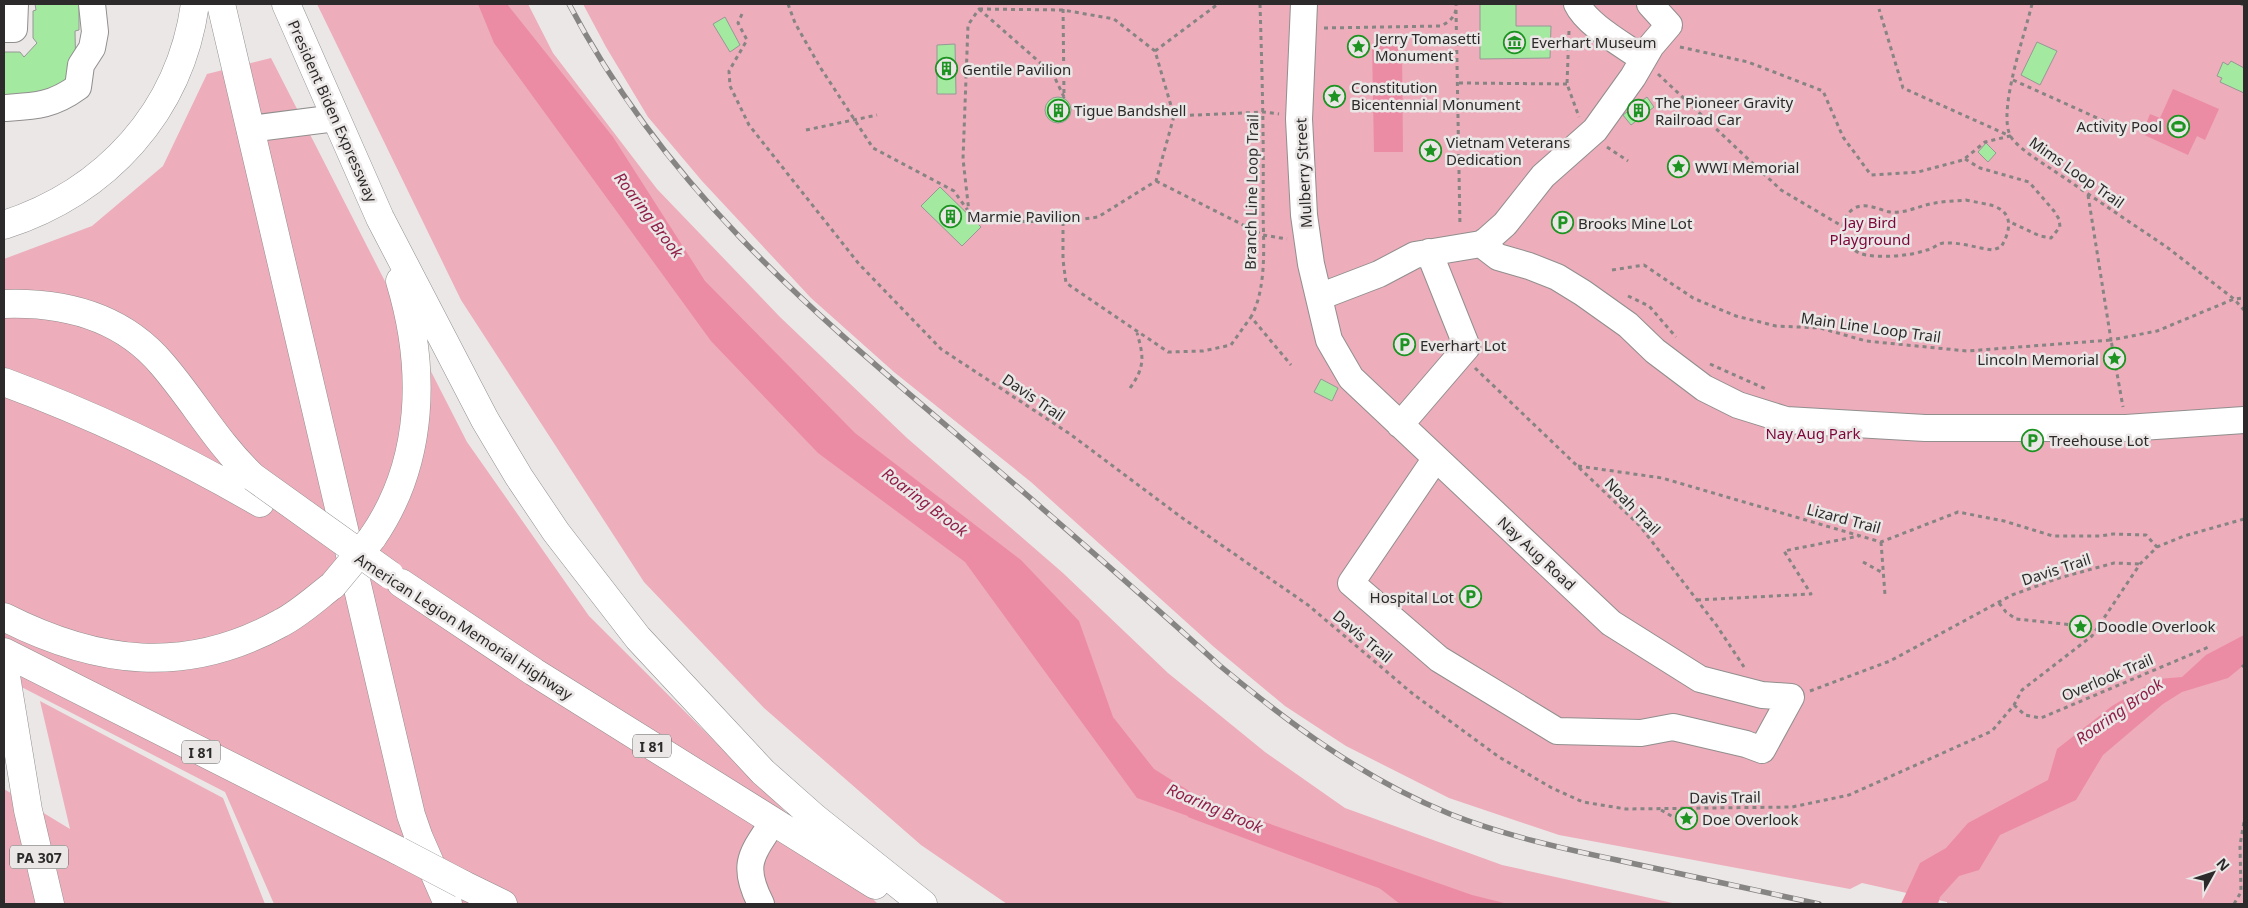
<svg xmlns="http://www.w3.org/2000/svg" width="2248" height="908" viewBox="0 0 2248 908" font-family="'Noto Sans',sans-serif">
  <rect width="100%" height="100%" fill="#ebe7e7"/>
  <path fill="#edadbb" d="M317,4H528L553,53L657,189L780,317L907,438L1063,573L1168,673L1265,752L1345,808L1502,865L1677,904H1007L921,845L764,708L644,582L461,300Z
    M583,4H2244V904H1947V902L1862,883L1850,889L1559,835L1449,798L1346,746L1285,706L1214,647L1031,482L894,372L811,298L702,181L648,117L606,47Z
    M271,58L467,442L589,616L878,904H274L225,792L4,678V259L92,226L163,166L207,74Z
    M40,701L223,798L265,904H4V789L70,829Z"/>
  <path fill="#ec8ca4" d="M478,4H507L613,137L705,281L855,433L1021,560L1079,621L1113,717L1154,769L1205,801L1472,895L1508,904H1400L1369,880L1137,798L965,562L818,453L711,341L494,43Z
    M1372,45L1402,46L1403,152H1374Z
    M2173,89L2219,109L2205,140L2197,136L2188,155L2142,134L2150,114L2160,118Z
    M2244,635V665L2228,678L2182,692L2163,704L2103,755L2076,800L2000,835L1979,870L1959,876L1940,897L1938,904H1901L1920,863L1946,848L1968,823L2048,780L2057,749L2112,706L2158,679L2182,677L2206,655Z"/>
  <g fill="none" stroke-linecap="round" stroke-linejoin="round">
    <path stroke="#ec8ca4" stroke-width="5.5" d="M1190,815L1381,886"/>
  </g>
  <path fill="#a4e9a0" stroke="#969896" d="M35,4H79V30L75,31L76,80L43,96H4V52H20L24,57L37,43L33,38V11L36,10Z
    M1480,4H1516V26H1551L1550,58L1480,59Z
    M725,17L740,45L730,52L713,24Z
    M2037,42L2057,51L2040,85L2021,75Z
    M955,44L956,94H937V45Z
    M2231,61L2244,68V93L2220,82L2222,78L2217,76L2223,62L2228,65Z
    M1045 110a13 13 0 1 1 26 0a13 13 0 1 1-26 0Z
    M1647,97L1654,107L1631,125L1623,115Z
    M1986,143L1996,153L1988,162L1978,152Z
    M940,187L981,227L962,246L921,206Z
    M1321,379L1338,388L1332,401L1314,392Z"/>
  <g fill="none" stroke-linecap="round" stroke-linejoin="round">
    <defs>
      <path id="minor" d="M1304,4L1299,119L1304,215L1311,264L1329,340L1351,378L1611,623L1700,679L1762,695L1791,697L1762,750L1746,744L1673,727L1641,733L1557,731L1439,659L1351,583L1436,458
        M1577,4C1587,25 1624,45 1643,59
        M4,29H14L15,4
        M4,108C35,106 52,106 78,87L81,65L92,48L95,32L92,4
        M250,129L336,118
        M1481,244L1498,257L1529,266L1557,277L1583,293L1628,325L1655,351L1704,388L1738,405L1786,420L1925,428H2126L2244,420
        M1319,297L1379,274L1415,255L1481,244L1487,240L1505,224L1543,176L1595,130L1633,77L1651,46L1669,25L1650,4
        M1400,425L1467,347L1429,252
        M761,904C741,865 751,855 773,822"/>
      <path id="major" d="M4,664L28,810L50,904"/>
      <path id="highway" d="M221,4L411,815L419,838L448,904
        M286,4L380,218L485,420L519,477L556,532L638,638L763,772L815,818L923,904
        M4,225C106,192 180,112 195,4
        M4,304C64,302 122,317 162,364C194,401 217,443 253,477
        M4,382C93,415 178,455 260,503
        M372,538C425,462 426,367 400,281
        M401,583L534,672L875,885
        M4,617C97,664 186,676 281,623C300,613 316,598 333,585
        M4,652L399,851
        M462,884L503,904"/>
    </defs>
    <use href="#minor" stroke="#918e8e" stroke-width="28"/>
    <use href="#major" stroke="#918e8e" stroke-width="29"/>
    <use href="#highway" stroke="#918e8e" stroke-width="29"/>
    <path stroke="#878484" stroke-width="3" stroke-dasharray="4 4" stroke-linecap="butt" d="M788,4L795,23L820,67L873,148L954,191L969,212
      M1260,4C1262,71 1264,138 1263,205C1263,240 1268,286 1251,317L1291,365
      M2032,4C2025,34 1998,109 2010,135C2013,142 2023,149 2029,154L2168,248L2234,299L2244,310
      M2241,4L2244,5
      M979,9L1063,10L1114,19L1155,51L1174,116L1156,181L1098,217L1063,222L994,221L969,212L963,159L968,25Z
      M979,9L1053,74L1064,97L1063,4
      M1456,10L1460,226
      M742,14L738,23L747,40L729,71L730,86L749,125L859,264L941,349L1070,434L1181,517L1308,605L1413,694L1499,757L1552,788L1583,802L1626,809L1792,807L1849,795L1992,731L2014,705L2022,690L2092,636L2140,564L2157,547L2184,536L2244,519
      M1324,28L1441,26C1451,21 1457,15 1456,4
      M1569,31L1567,84L1579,117
      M1680,47L1748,62L1823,91L1843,137L1871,175L1918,172L1963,160L1985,142L2010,136L1903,88L1879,9
      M1155,51L1218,4
      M1658,74L1781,190L1842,226
      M2013,80L2124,130
      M1459,83L1567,84
      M1174,116L1264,112L1279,114
      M806,130L877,115
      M1607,147L1628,161
      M1965,159L1980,168L2029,182L2054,211L2059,219L2060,227L2051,238L2040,236L2010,222
      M1156,181L1263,235L1287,239
      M2088,195L2111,340L2157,331L2234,299L2244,298
      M1966,200C1974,202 1990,204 1996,207C2015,215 2009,234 2001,247L1993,250C1977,248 1960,242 1944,243C1938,243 1933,249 1927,250C1909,256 1884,258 1866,255C1844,251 1834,223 1853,209C1865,201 1879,210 1890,212C1906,214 1920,205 1935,203C1945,201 1956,201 1966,200Z
      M1063,222V260L1066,283L1168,352L1203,351L1231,345L1251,317
      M1612,270L1644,265L1693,298L1736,316L1776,326L1820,328L1866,341L1967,351L2111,340L2123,407
      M1628,296L1649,306L1676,337
      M1710,364L1766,389
      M1475,368L1640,526L1717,626L1744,667
      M1130,388C1145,367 1144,357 1137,333
      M1578,466L1662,478L1881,542L1958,512L2004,521L2053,536H2100L2113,534L2146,535L2157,547
      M1881,542L1885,595
      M1863,562L1883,573
      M1697,600L1811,594L1784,551L1859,536
      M1999,603L2006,612L2016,619L2074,625
      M2242,665L2244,667
      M1810,691L1890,661L2012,595L2059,578L2114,563L2140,564
      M2014,705L2025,715L2041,718L2211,646
      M1661,810L1675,818
      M2234,904L2241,892L2240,845L2244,822"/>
    <use href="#minor" stroke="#fff" stroke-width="26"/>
    <use href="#major" stroke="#fff" stroke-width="28"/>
    <use href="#highway" stroke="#fff" stroke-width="28"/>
    <defs>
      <path id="rail" d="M569,4C664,185 802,303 955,433C1044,510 1133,586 1219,665C1290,724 1364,779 1450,814C1503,835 1560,848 1617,860C1684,875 1752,889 1819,904"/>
    </defs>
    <use href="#rail" stroke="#878484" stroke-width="5.5"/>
    <use href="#rail" stroke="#ebe7e7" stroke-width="4" stroke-dasharray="11" stroke-linecap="butt"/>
    <defs>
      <path id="highway-bridge" d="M253,477L390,575
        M333,585L372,538
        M399,851L462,884"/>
    </defs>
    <use href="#highway-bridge" stroke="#918e8e" stroke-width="29" stroke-linecap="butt"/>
    <use href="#highway-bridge" stroke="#fff" stroke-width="28"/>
  </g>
  <defs>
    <symbol id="museum-ring" viewBox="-11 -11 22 22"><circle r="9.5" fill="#ebe7e7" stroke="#1d9321" stroke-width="1.5"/><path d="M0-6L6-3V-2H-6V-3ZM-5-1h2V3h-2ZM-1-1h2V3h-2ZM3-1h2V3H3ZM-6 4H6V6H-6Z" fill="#1d9321"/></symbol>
    <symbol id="sight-ring" viewBox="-11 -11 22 22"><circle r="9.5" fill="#ebe7e7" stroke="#1d9321" stroke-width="1.5"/><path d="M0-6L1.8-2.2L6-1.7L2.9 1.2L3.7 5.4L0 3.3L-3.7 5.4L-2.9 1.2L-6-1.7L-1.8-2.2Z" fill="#1d9321"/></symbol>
    <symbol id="building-ring" viewBox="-11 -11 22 22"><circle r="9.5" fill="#ebe7e7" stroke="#1d9321" stroke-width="1.5"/><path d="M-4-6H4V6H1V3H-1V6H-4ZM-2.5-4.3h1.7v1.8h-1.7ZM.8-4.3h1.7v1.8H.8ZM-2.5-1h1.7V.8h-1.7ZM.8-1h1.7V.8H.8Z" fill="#1d9321"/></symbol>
    <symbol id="stadium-ring" viewBox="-11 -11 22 22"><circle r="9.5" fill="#ebe7e7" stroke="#1d9321" stroke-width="1.5"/><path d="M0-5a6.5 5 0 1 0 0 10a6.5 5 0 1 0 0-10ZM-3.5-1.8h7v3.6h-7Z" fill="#1d9321"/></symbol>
    <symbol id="parking-ring" viewBox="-11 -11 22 22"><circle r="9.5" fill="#ebe7e7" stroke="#1d9321" stroke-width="1.5"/><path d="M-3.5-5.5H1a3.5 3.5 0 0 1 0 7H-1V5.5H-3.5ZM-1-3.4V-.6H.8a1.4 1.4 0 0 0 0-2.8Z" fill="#1d9321"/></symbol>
  </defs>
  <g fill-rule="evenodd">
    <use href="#museum-ring" x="1502" y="30" width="25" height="25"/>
    <use href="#sight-ring" x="1346" y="34" width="25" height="25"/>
    <use href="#building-ring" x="934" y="56" width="25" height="25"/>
    <use href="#sight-ring" x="1322" y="84" width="25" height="25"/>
    <use href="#building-ring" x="1046" y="98" width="25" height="25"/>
    <use href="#building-ring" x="1626" y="98" width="25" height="25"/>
    <use href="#stadium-ring" x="2166" y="114" width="25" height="25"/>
    <use href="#sight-ring" x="1418" y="138" width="25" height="25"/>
    <use href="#sight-ring" x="1666" y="154" width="25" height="25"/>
    <use href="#building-ring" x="938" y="204" width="25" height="25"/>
    <use href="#parking-ring" x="1550" y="210" width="25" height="25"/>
    <use href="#parking-ring" x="1392" y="332" width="25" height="25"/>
    <use href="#sight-ring" x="2102" y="346" width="25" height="25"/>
    <use href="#parking-ring" x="2020" y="428" width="25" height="25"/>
    <use href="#parking-ring" x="1458" y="584" width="25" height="25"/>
    <use href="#sight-ring" x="2068" y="614" width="25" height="25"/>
    <use href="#sight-ring" x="1674" y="806" width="25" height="25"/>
  </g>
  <g text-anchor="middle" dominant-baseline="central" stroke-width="5" stroke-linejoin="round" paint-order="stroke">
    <g fill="#ebe7e7" stroke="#656363" stroke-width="1">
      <rect x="633" y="734.5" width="38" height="23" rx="4"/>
      <rect x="182" y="740.5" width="38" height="23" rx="4"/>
      <rect x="10" y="845.5" width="58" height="23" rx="4"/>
    </g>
    <g font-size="14" font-weight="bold" fill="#2c2a2a">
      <text x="652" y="746">I 81</text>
      <text x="201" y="752">I 81</text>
      <text x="39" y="857">PA 307</text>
    </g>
    <g font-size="15" fill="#2c2a2a" stroke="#ebe7e7" text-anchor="start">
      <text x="1375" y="38">Jerry Tomasetti<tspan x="1375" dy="17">Monument</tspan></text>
      <text x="1531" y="42">Everhart Museum</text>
      <text x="962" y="69">Gentile Pavilion</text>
      <text x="1351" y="87">Constitution<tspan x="1351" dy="17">Bicentennial Monument</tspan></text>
      <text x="1655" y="102">The Pioneer Gravity<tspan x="1655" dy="17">Railroad Car</tspan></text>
      <text x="1074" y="110">Tigue Bandshell</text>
      <text x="2162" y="126" text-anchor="end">Activity Pool</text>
      <text x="1446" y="142">Vietnam Veterans<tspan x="1446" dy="17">Dedication</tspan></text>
      <text x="1695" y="167">WWI Memorial</text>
      <text x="967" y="216">Marmie Pavilion</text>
      <text x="1578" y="223">Brooks Mine Lot</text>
      <text x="1420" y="345">Everhart Lot</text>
      <text x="2099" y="359" text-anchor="end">Lincoln Memorial</text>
      <text x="2049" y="440">Treehouse Lot</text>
      <text x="1454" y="597" text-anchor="end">Hospital Lot</text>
      <text x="2097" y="626">Doodle Overlook</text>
      <text x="1702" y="819">Doe Overlook</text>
    </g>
    <g font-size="15" fill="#2c2a2a" stroke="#ebe7e7">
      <text transform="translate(333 111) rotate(66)">President Biden Expressway</text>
      <text transform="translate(2077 172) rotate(35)">Mims Loop Trail</text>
      <text transform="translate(1303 173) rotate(-93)">Mulberry Street</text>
      <text transform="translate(1251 192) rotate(-89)">Branch Line Loop Trail</text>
      <text transform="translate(1871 327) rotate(8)">Main Line Loop Trail</text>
      <text transform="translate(1034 397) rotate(34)">Davis Trail</text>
      <text transform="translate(1633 506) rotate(46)">Noah Trail</text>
      <text transform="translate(1844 518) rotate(15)">Lizard Trail</text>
      <text transform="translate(1537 553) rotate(43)">Nay Aug Road</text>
      <text transform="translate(2056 569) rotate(-18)">Davis Trail</text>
      <text transform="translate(464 626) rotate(33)">American Legion Memorial Highway</text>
      <text transform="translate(1363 636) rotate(40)">Davis Trail</text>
      <text transform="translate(2107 677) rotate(-23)">Overlook Trail</text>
      <text transform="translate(1725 797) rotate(-1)">Davis Trail</text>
    </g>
    <g font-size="15" fill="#7d063a" stroke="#ebe7e7">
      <text x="1870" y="222">Jay Bird<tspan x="1870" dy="17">Playground</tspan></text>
      <text x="1813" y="433">Nay Aug Park</text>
    </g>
    <g font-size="16" font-style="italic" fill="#8f1e48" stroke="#ebe7e7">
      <text transform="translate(649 215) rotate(53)">Roaring Brook</text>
      <text transform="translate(925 502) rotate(37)">Roaring Brook</text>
      <text transform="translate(2119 711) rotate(-35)">Roaring Brook</text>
      <text transform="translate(1215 808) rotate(23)">Roaring Brook</text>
    </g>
  </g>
  <rect width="2248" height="908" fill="none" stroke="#2c2a2a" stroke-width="10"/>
  <g transform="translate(2213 873) rotate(50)" stroke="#ebe7e7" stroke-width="4" paint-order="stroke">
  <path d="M0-4L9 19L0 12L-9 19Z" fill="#2c2a2a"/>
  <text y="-8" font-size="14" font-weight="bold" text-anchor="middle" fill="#2c2a2a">N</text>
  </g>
</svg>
